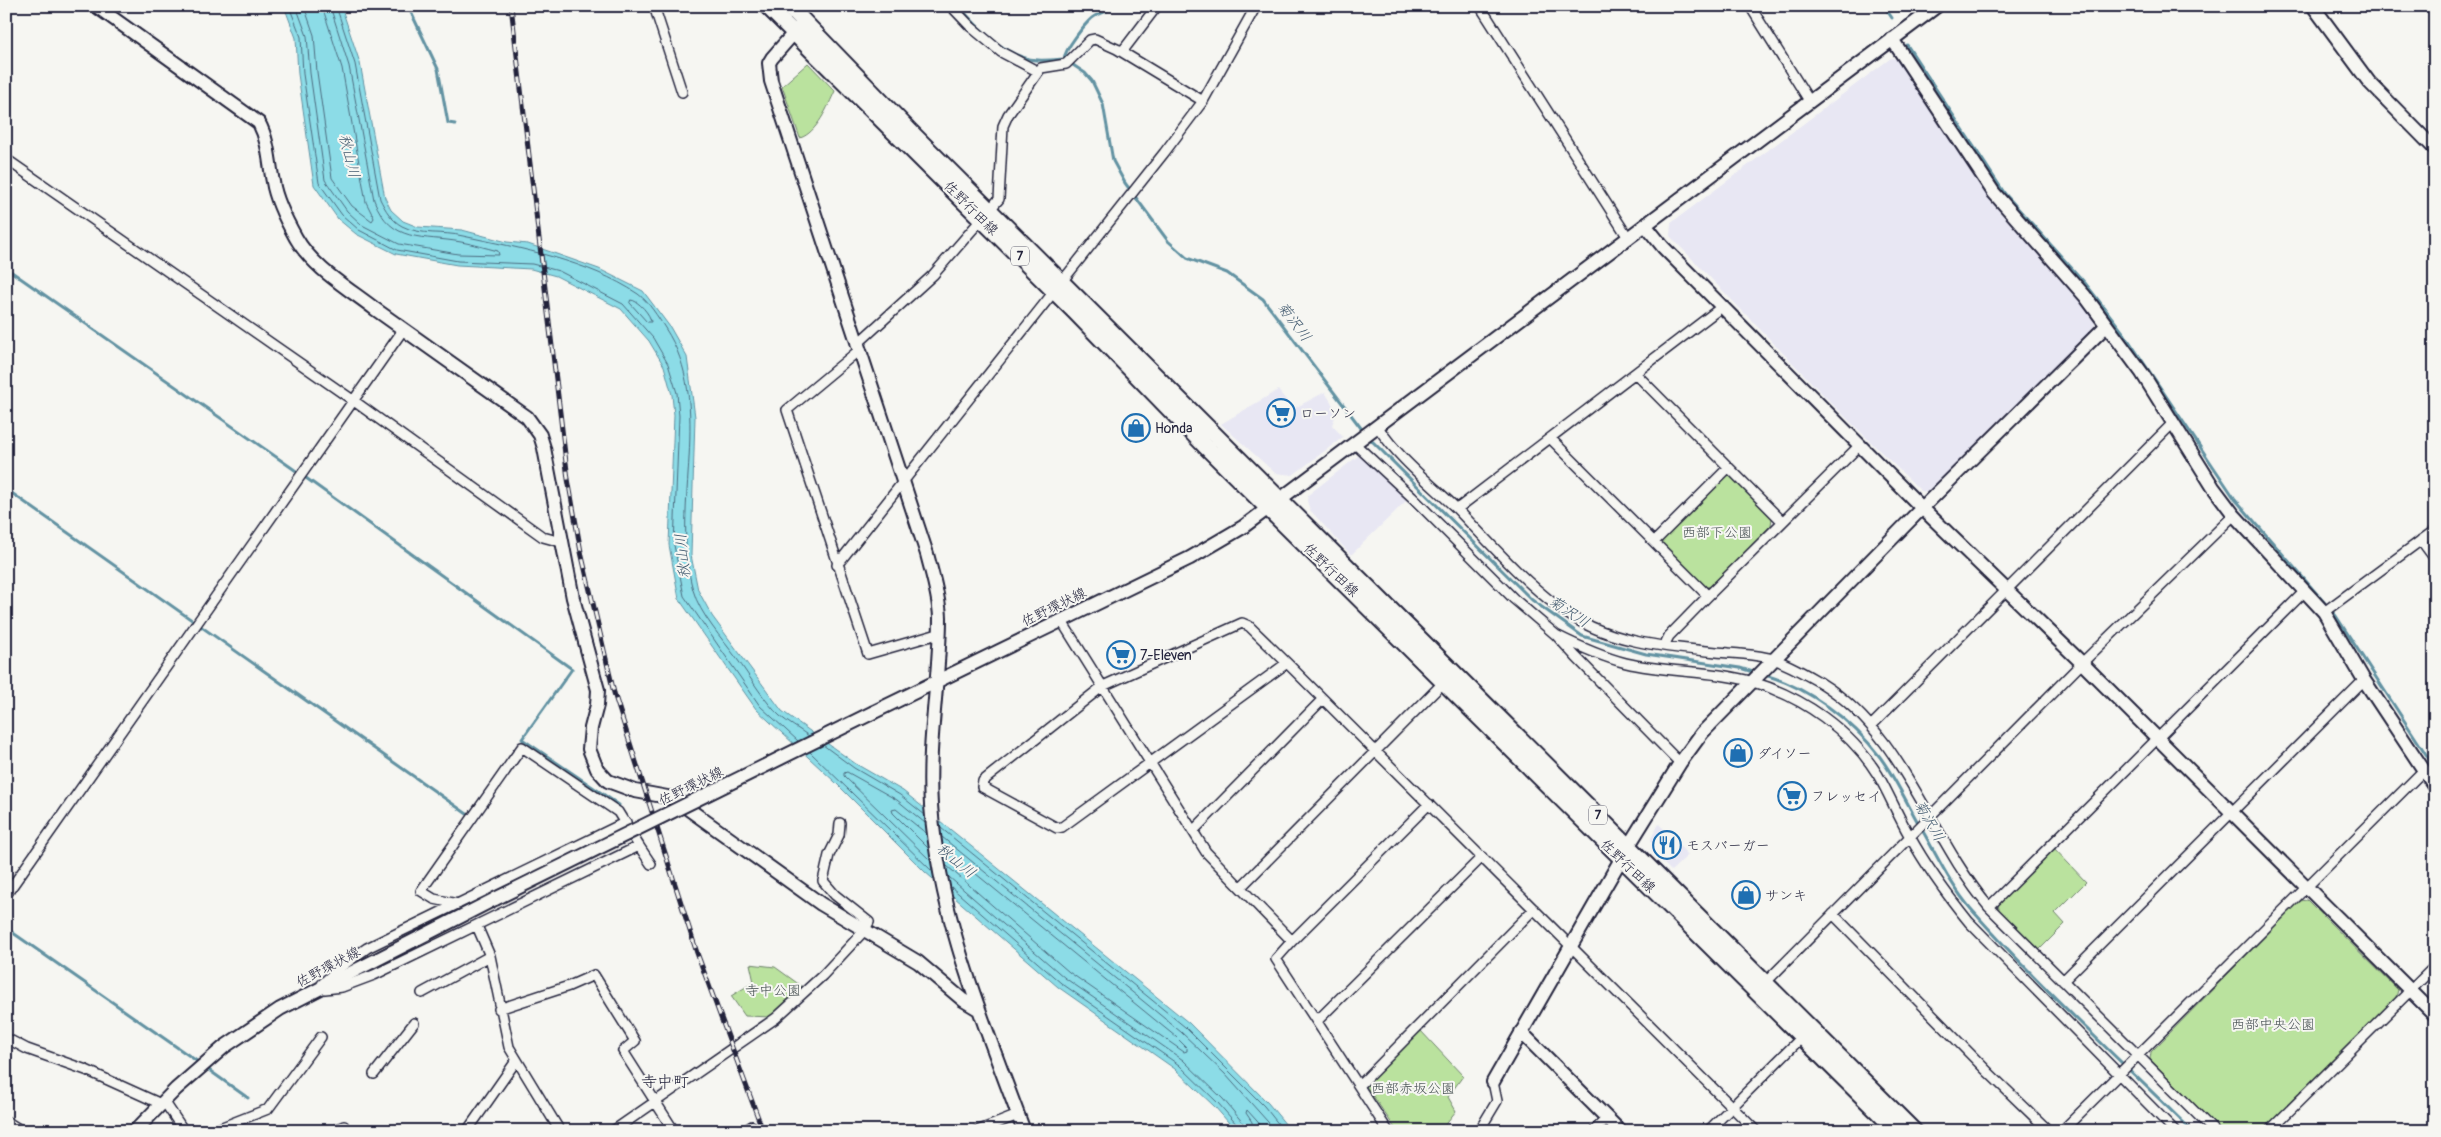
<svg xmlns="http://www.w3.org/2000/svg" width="2441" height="1137" viewBox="0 0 2441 1137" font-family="Pangolin,'Klee One',sans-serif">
  <rect width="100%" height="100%" fill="#f6f6f2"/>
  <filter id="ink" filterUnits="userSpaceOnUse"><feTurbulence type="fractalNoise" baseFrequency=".02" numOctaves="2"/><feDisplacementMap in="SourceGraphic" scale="10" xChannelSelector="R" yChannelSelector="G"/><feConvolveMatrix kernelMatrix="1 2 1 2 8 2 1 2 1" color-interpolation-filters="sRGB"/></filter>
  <g filter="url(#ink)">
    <path fill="#e8e7f3" d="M1891,58L1899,59L1999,211L2079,298L2095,320L2094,327L1929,492L1921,491L1838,410L1670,236L1671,223Z
      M1278,390L1293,409L1325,392L1337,412L1332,425L1343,437L1293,475L1275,473L1221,424Z
      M1358,456L1365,457L1408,499L1351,555L1310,510L1307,501L1308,495Z
      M1659,824L1688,855L1671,871L1652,851L1651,838Z"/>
    <path fill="#bae29e" stroke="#6e826c" d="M808,63L835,91C828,106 817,133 800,138L782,86Z
      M1729,475L1772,518L1771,525L1713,586L1706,587L1662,543V539L1724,476Z
      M2053,847L2086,882L2055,913L2065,924L2039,950L1999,910L1998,902Z
      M2307,900L2398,990L2396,997L2263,1131H2221L2150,1059L2151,1052L2300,901Z
      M750,964L775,967L804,988L772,1017L745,1016L731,996L754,982Z
      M1420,1030L1463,1076L1448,1097L1456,1111L1440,1131H1397L1366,1086Z"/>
    <path fill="#8cdce7" stroke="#6292a2" d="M284,6H341L360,63L385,198L391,210L403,221L418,227L462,230L507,242L528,244L599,269L643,291L670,327L687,357L695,417L691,555L698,590L712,616L782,711L856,764L903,791L1189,1023L1268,1103L1291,1131H1236L1215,1107L1175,1069L1058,987L925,872L835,782L756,709L679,599L669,545L674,415L672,395L664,366L649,341L621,309L556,276L531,269L457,265L396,254L356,234L338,219L314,185L298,74L296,38Z"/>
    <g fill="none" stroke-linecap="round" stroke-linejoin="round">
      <path stroke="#4c6c80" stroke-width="1" d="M289,6L301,37L303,74L319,183L342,215L359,230L397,250L458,261L532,264L559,271L623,304L653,338L668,364L677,393L679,416L674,545L684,596L760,706L798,741
        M296,6L307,36L310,73L325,180L347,211L362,225L399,244L458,254L499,255L498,251C486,248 473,244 461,242C423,235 391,244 374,200L349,66L330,6
        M304,6L314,35L317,72L332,178L352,206L372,221L374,218L366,202L342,68L322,6
        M336,6L355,64L380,199C385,209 391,220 402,226C421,236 443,231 463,236C520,248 589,261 638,294C649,302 658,317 665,328C716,405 669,505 693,590C700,615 722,638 737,659C749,675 766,704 780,716C788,723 799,729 809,736
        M631,300C638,300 651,315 651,322H647L630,303Z
        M823,745L854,768L900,795L925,815
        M810,752L933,872
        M925,823L897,800L847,772L844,773V776L931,861
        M941,828L1185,1027L1264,1106L1284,1131
        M927,834L896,809L892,810L893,813L928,848
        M942,837L1181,1032L1225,1074L1276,1131
        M943,847L1176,1037L1187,1048V1051L1184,1052L1069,972L947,866
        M949,877L1065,978L1183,1060L1223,1099L1243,1123L1245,1131
        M951,887L1061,983L1179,1065L1218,1103L1238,1126L1239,1131
        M1253,1131L1252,1122L1246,1113L1247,1110L1266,1131"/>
      <path stroke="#6292a2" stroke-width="3" d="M408,6L438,69L448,123L455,124
        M959,6C975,25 998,49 1022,57C1035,62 1051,60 1064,59
        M1112,6C1107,14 1099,12 1092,18C1084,25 1065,49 1064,59L1085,73L1092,81L1103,104L1113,161L1125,183L1168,241L1187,258L1227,273L1263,299L1364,432
        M1884,6L1892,18
        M1907,45L2005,194L2085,283L2125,335L2235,499L2336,616L2435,768
        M6,268L292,468L572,669L522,739L619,805
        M1368,437L1532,600L1582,636L1646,654L1740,668L1756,673
        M6,489L467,814
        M1765,675C1809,688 1852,720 1880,757C1897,780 1910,810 1925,835C1939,860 1952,887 1971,909C2040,987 2118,1058 2192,1131
        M6,928L201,1064
        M206,1068L248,1098"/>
      <defs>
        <path id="street" d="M654,6L682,92
          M951,6L971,27L1001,52L1037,71
          M1480,6L1629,239
          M1750,6L1810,102
          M1117,49L1121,51L1125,48L1157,6
          M6,159L354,401L543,537L561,542
          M856,345L933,275L999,199L1003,126L1008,115L1041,68L1066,64L1090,40L1095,39L1117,49L1203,101
          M858,351L787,410L868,654L938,634
          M1636,374L1782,521
          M1378,427C1398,458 1430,483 1457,509C1489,542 1520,578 1557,606C1579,624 1608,635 1635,641C1666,648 1697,650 1729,653C1743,654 1759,655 1773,659C1789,664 1807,675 1821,683C1905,735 1928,835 1989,907L2214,1131
          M1551,439L1708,596
          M1355,444L1412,497L1514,599L1556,635L1576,657L1680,763
          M1457,509L1723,306
          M2421,540L2435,559
          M1654,542L1728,468
          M837,565L1164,153L1203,101L1256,6
          M2324,612L2435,530
          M1061,620L1206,852L1292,941L1276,959L1388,1131
          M1556,635C1578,646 1602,657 1626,663C1668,673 1712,670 1753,682C1803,697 1850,730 1878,775C1889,794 1898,816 1909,835C1926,866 1947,895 1969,922L2175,1131
          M1664,646L1669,636L1708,596L1860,445
          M1287,663L1062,827L1057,828L982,787L983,781L1103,686L1242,623L1249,626L1287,663L1756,1131
          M1871,726L2173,423
          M1194,830L1323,699
          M639,846L651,864
          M1241,887L1447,679
          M6,895L403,330
          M1989,907L2305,591
          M1833,914L1989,1073L2049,1131
          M477,926L490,956L509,1047L560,1131
          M1292,941L1429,804
          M2063,981L2364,680
          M322,984L339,968L367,948L626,822
          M1762,986L2082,663L2234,515
          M325,989L342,987L374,975L639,846L618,812L522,747L421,891L434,899L458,904
          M422,993L490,956
          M499,1009L569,986L594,975L635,1041L623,1051L674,1131
          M1317,1021L1482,857
          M6,1038L27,1049L86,1070L161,1104
          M374,1074L414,1023
          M1359,1086L1534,909
          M164,1101L184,1131
          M6,1121L22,1131
          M212,1131L268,1109L321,1037
          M332,1131L344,1126L346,1131
          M467,1131L516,1061
          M613,1131L776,1018L823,975L864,931L869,922L835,895L823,881L829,855L839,835L840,823
          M744,1131L752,1126
          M977,1131L1018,1115
          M1479,1131L1497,1101L1493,1082
          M1594,1131L1607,1118
          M1708,1131L1805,1034
          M2062,1131L2424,770
          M2269,1131L2435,966"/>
        <path id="secondary" d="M96,6L259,123C269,142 269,162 273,182C276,201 287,222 296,238C313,268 348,288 375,309C425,345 476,381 527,417L540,435L544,448L573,598L598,690L597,705L591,728L589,749L597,769L608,781L635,791L673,798L821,904L918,962L963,1000L978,1009
          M2313,6L2369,82L2435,149
          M800,26L772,58L769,63L771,81L927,554C932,574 939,595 940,617C940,679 927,742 931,805C939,919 985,1025 1024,1131
          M1892,39L1994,193L2085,296L2142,373L2213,487L2234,515L2324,612L2364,680L2435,787
          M1646,226L1663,247L1922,508L2082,663L2435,1015
          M874,712L1190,558L1243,527L1937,6
          M1521,1032L1620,1131
          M1493,1082L1629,845L1680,763L1702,733L1922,508L2106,326
          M135,1131L176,1089L224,1047L280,1009L495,899"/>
        <path id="primary" d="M767,6L1074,311L1205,446L1897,1131
          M789,6L910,131L1914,1131"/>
      </defs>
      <use href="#street" stroke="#22223b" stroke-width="12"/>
      <use href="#secondary" stroke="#22223b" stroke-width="16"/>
      <use href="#primary" stroke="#22223b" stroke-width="19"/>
      <use href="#street" stroke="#f6f6f2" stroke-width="9"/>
      <use href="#secondary" stroke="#f6f6f2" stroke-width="12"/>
      <use href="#primary" stroke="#f6f6f2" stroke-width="15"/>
      <defs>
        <path id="rail" d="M511,6L568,479L581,552L614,693L697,953L763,1131"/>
      </defs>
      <use href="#rail" stroke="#22223b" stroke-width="5"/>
      <use href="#rail" stroke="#f6f6f2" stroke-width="3" stroke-dasharray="9" stroke-linecap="butt"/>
      <defs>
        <path id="secondary-bridge" d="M495,899L874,712"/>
      </defs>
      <use href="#secondary-bridge" stroke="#22223b" stroke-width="16" stroke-linecap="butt"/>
      <use href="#secondary-bridge" stroke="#f6f6f2" stroke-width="12"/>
    </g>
  </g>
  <defs>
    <symbol id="supermarket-ring" viewBox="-11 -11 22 22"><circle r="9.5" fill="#f6f6f2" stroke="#1f6fb2" stroke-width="1.5"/><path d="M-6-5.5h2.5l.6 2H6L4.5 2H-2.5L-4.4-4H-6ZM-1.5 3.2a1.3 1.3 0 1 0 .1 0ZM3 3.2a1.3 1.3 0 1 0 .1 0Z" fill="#1f6fb2"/></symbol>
    <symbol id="shop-ring" viewBox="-11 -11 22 22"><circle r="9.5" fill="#f6f6f2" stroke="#1f6fb2" stroke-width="1.5"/><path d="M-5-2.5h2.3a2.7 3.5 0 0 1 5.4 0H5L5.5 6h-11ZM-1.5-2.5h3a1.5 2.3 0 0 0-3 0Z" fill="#1f6fb2"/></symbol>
    <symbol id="restaurant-ring" viewBox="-11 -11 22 22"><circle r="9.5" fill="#f6f6f2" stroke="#1f6fb2" stroke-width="1.5"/><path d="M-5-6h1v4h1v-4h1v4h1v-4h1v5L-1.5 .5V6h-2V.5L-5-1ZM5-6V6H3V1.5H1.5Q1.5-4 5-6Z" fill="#1f6fb2"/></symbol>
  </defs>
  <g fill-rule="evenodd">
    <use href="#supermarket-ring" x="1265" y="397" width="32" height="32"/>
    <use href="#shop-ring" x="1120" y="412" width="32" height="32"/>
    <use href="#supermarket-ring" x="1105" y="639" width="32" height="32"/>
    <use href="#shop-ring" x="1722" y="737" width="32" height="32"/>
    <use href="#supermarket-ring" x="1776" y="780" width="32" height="32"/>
    <use href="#restaurant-ring" x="1651" y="829" width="32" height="32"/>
    <use href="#shop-ring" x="1730" y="879" width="32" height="32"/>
  </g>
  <g text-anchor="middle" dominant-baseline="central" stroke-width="4" stroke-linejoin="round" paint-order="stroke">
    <g fill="#f6f6f2" stroke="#626272" stroke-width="1">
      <rect x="1011" y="246.5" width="18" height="19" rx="4"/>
      <rect x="1589" y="805.5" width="18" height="19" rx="4"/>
    </g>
    <g font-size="12" font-weight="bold" fill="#22223b">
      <text x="1020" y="256">7</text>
      <text x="1598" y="815">7</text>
    </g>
    <g font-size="14" fill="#22223b" stroke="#f6f6f2">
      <text transform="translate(971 208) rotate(45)">佐野行田線</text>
      <text transform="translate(1331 570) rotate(44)">佐野行田線</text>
      <text transform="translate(1054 607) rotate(-26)">佐野環状線</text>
      <text transform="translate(691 786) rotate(-26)">佐野環状線</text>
      <text transform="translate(1628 866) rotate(44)">佐野行田線</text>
      <text transform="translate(328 967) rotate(-28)">佐野環状線</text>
    </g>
    <g font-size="14" fill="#22223b" stroke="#f6f6f2" text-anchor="start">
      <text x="1300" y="413">ローソン</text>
      <text x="1155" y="428">Honda</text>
      <text x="1140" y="655">7-Eleven</text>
      <text x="1757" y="753">ダイソー</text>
      <text x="1811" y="796">フレッセイ</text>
      <text x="1686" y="845">モスバーガー</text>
      <text x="1765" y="895">サンキ</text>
    </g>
    <g font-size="14" fill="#485254" stroke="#f6f6f2">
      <text x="1717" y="532">西部下公園</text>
      <text x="773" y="990">寺中公園</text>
      <text x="2273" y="1024">西部中央公園</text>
      <text x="1413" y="1088">西部赤坂公園</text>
    </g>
    <g font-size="15" font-style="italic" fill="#425a6f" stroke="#f6f6f2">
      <text transform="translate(349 156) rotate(76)">秋山川</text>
      <text transform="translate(1294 322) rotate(53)">菊沢川</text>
      <text transform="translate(683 556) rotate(-96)">秋山川</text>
      <text transform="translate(1569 612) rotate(33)">菊沢川</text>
      <text transform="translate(1929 821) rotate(60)">菊沢川</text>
      <text transform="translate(956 861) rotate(39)">秋山川</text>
    </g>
    <g font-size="16" fill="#22223b" stroke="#f6f6f2">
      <text x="665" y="1082">寺中町</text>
    </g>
  </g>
  <rect width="2441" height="1137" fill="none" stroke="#f6f6f2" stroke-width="25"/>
  <rect x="12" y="12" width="2416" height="1112" fill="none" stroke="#22223b" stroke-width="2" filter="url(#ink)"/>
</svg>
